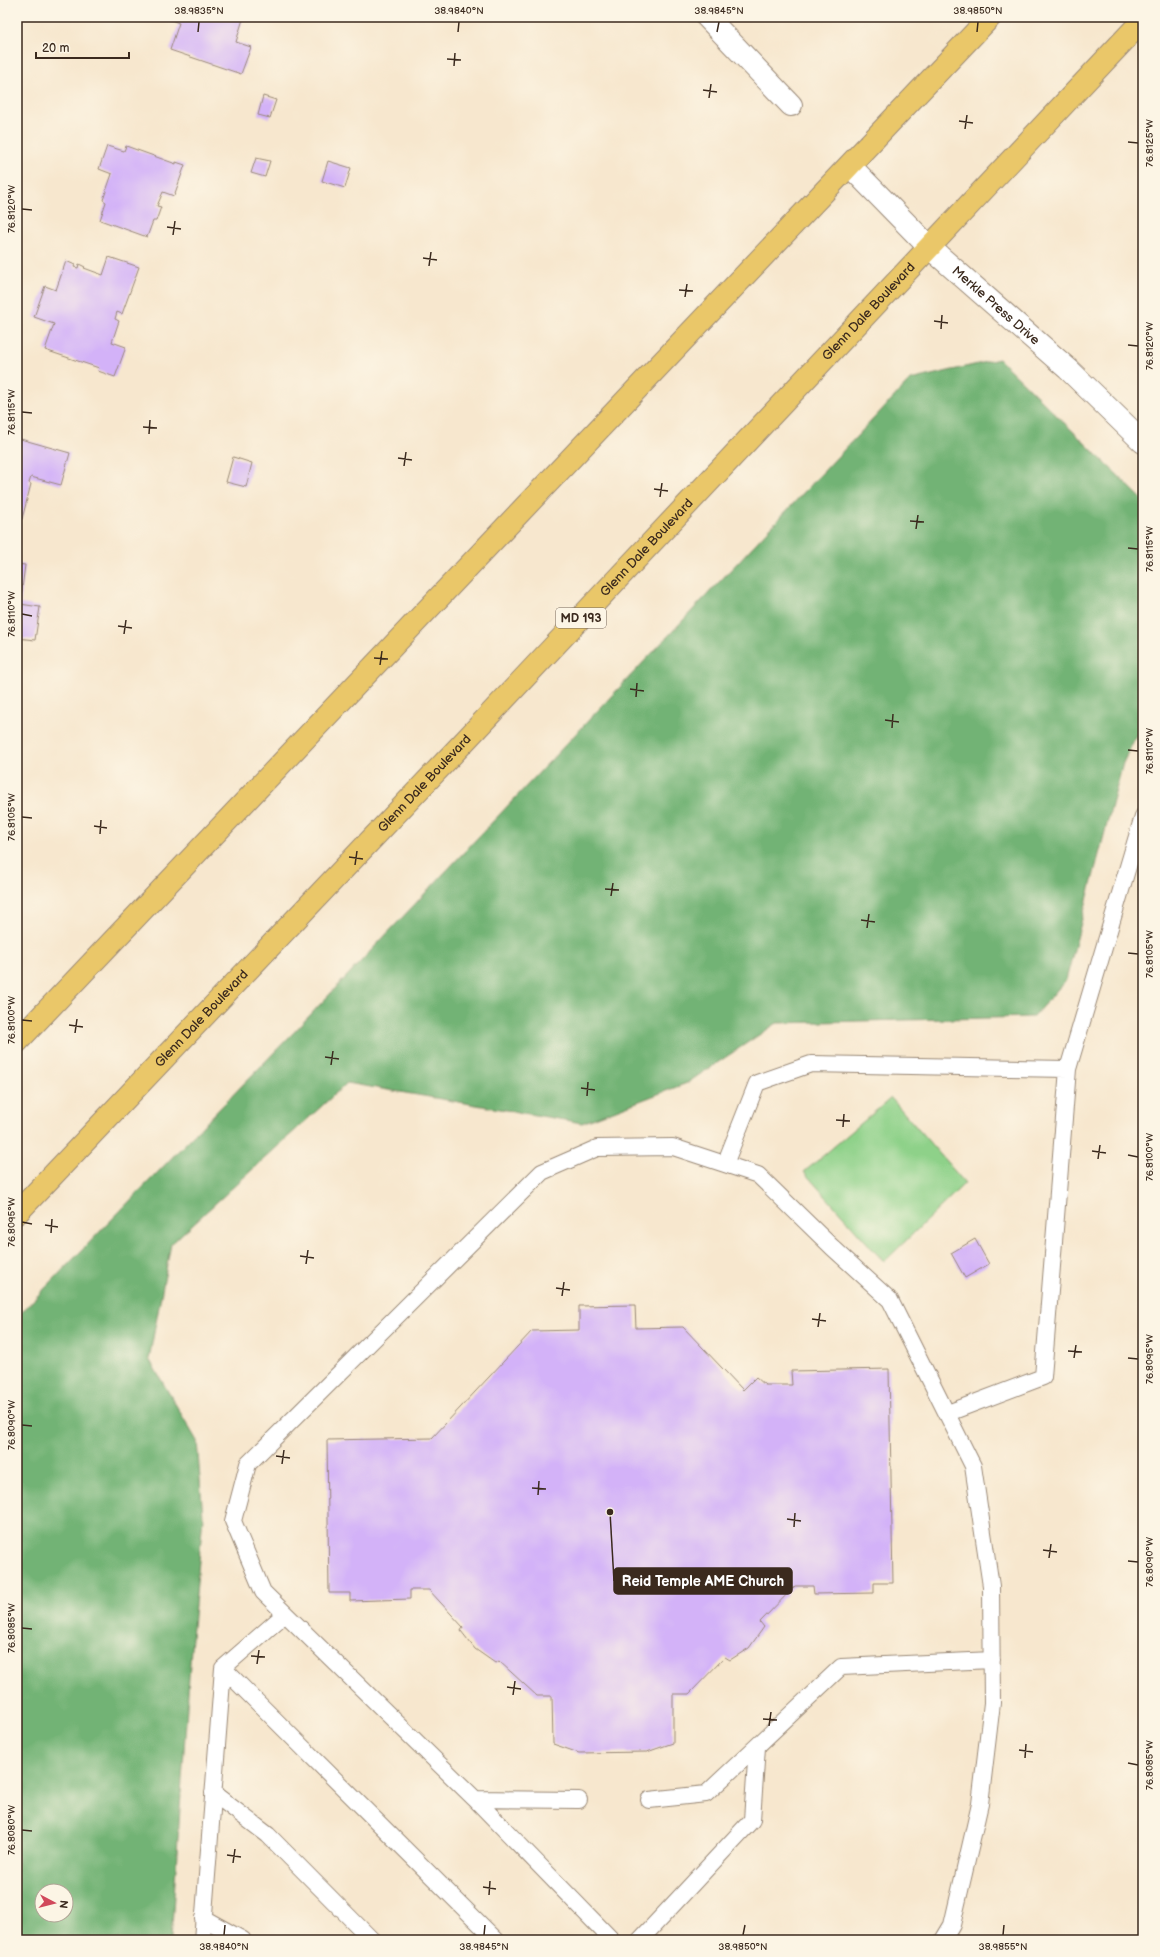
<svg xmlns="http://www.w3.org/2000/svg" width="1160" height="1957" viewBox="0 0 1160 1957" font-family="'Balsamiq Sans',sans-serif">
  <rect width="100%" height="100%" fill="#fcf5e5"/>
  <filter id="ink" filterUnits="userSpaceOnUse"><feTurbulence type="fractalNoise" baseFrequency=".025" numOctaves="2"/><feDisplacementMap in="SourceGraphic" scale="8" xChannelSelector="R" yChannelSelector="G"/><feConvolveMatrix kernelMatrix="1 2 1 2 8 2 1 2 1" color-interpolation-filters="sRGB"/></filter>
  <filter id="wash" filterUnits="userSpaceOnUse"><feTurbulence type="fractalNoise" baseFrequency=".012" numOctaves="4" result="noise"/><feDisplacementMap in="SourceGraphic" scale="16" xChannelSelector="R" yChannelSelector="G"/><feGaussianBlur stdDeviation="0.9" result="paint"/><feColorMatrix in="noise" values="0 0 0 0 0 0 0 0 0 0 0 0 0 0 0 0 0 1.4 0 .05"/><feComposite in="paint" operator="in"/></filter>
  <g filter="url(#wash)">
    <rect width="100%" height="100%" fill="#f7e7ce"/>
    <path fill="#8ed189" stroke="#647e54" d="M891,1098L965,1183L884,1262L804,1172Z"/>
    <path fill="#72b375" stroke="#566e4a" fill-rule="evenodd" d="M999,359L1143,500V721L1123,763L1066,980L1033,1017L777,1023L687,1083L582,1123L347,1083L171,1244L149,1359L197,1441L203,1517L191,1649L171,1940H17V1317L295,1031L910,380ZM42,1891H66V1915H42Z"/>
    <g id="blocks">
      <path fill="#d3b2f8" d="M163,17H239L243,19L236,42L251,47L241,74L170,50L179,23Z
        M263,96L276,100L270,118L258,115Z
        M107,146L124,151L126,146L176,164V162L185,165L174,196L163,192L157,206L161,207L156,221H153L147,237L100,220L106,202L103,200L112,174L99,169Z
        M256,158L270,161L265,177L251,173Z
        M328,161L351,168L345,188L322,181Z
        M109,257L139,267L122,314L117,312L115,319L119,321L112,342L126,347L115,377L98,371L99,368L45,350L54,324L34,317L45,286L56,290L66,261L75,265L74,267L78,268L79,264L85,267L84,268L103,275Z
        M17,438L70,453L61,485L31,477L29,483L31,484L22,519L17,518Z
        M233,457L252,463L246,487L226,482Z
        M17,564L25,565L20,604L40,607L35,640L17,638Z
        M975,1239L989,1264L965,1278L951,1253Z
        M635,1305L636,1328L683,1327L743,1390L756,1377L765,1385H792L791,1371L889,1369L893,1583H874V1593L814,1594L813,1586H795L760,1622L764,1627L749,1648L730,1660L725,1657L689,1694H673V1743L647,1752L579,1753L553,1744L552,1696H537L499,1661L495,1663L475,1649L461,1631L463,1627L429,1590H410V1599L350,1601V1593H329L327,1440L432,1438L532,1331L579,1330V1306Z"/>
    </g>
  </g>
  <g filter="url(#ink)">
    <use href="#blocks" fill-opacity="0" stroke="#998876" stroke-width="1"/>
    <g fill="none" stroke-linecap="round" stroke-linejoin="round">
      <defs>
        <path id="lane" d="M725,1164L757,1083L811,1064L1068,1069
          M948,1413L1043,1377L1068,1069L1143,816
          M223,1668L496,1940
          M213,1793L268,1835L372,1940
          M475,1799L579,1800
          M649,1800L706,1794L841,1667L992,1660
          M203,1918L243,1940
          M202,1940L223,1668L285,1614
          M612,1940L475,1799L263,1592L233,1521L248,1464L542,1172L597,1148L673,1147L758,1175L832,1247L890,1300L973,1466L991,1586L992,1703L980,1804L952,1925L943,1940
          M640,1940L752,1820L757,1747"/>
        <g id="street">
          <path d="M707,17L791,105"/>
          <path id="s1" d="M850,166L930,248L1068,369L1143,442"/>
        </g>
        <g id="primary">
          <path d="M17,1042L990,17"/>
          <path id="s2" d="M17,1213L462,744L1143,20"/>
        </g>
      </defs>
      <use href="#lane" stroke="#998876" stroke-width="18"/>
      <use href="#street" stroke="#998876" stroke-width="24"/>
      <use href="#primary" stroke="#998876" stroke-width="24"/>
      <use href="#lane" stroke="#fff" stroke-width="16"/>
      <use href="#street" stroke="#fff" stroke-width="22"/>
      <use href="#primary" stroke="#eac769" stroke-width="22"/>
    </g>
  </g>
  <path fill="none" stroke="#3b2a1e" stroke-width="1.5" d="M198,32L199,22M458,32L459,22M717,32L719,22M977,32L978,22M447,59L461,60M454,66L455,53M703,90L717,92M709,98L711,84M959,121L973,123M965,129L967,115M1128,142L1138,143M22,209L32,210M167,227L181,229M173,235L175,221M423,258L437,260M429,266L431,252M679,290L693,291M685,297L687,284M934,321L948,323M941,329L942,315M1128,345L1138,346M22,412L32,413M143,427L157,428M149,434L150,420M398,458L412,460M404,466L406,452M654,489L668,491M660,497L662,483M910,521L924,522M916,529L918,515M1128,548L1138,549M22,614L32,616M118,626L132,628M124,634L126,620M374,658L388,659M380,665L382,651M630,689L644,691M636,697L637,683M885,720L899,722M892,728L893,714M1128,750L1138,751M22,817L32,818M94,826L107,828M100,834L101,820M349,857L363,859M355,865L357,851M605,889L619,890M611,896L613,883M861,920L875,922M867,928L869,914M1128,953L1138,954M22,1020L32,1021M69,1025L83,1027M75,1033L77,1019M325,1057L339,1059M331,1065L333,1051M581,1088L595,1090M587,1096L588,1082M836,1120L850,1121M843,1127L844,1114M1092,1151L1106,1153M1128,1155L1138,1157M1098,1159L1100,1145M22,1222L32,1224M45,1225L58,1227M51,1233L52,1219M300,1256L314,1258M306,1264L308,1250M556,1288L570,1290M562,1296L564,1282M812,1319L826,1321M818,1327L820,1313M1068,1351L1082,1352M1074,1358L1076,1345M1128,1358L1138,1359M22,1425L32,1426M276,1456L290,1458M282,1464L284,1450M532,1488L546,1489M538,1495L539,1481M787,1519L801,1521M794,1527L795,1513M1043,1550L1057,1552M1049,1558L1051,1544M1128,1561L1138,1562M22,1628L32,1629M251,1656L265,1657M257,1664L259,1650M507,1687L521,1689M513,1695L515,1681M763,1719L777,1720M769,1726L771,1712M1019,1750L1033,1752M1025,1758L1026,1744M1128,1763L1138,1765M22,1830L32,1831M227,1855L241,1857M233,1863L235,1849M483,1887L496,1889M489,1895L490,1881M224,1935L225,1925M484,1935L485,1925M743,1935L745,1925M1003,1935L1004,1925"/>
  <g text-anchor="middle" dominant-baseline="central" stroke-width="3" stroke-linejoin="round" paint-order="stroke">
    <rect fill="#fcf5e5" stroke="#75675a" stroke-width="1" x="556" y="608" width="50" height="20" rx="3"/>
    <g font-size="12" font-weight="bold" fill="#3b2a1e">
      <text x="581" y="618">MD 193</text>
    </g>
    <g font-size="13" fill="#3b2a1e" stroke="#fcf5e5">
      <text stroke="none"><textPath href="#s1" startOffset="202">Merkle Press Drive</textPath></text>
      <text stroke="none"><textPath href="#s2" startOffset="1240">Glenn Dale Boulevard</textPath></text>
      <text stroke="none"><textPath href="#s2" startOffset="916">Glenn Dale Boulevard</textPath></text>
      <text stroke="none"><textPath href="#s2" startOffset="592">Glenn Dale Boulevard</textPath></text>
      <text stroke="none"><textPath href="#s2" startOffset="268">Glenn Dale Boulevard</textPath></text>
    </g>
  </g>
  <path fill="none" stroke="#3b2a1e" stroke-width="1.5" d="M610 1512L614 1581"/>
  <circle fill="#3b2a1e" stroke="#fcf5e5" stroke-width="1.5" cx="610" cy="1512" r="4"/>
  <rect fill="#3b2a1e" stroke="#3b2a1e" stroke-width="1.5" x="614" y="1568" width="178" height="26" rx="4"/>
  <g font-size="14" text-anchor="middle" font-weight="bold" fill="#fff">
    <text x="703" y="1586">Reid Temple AME Church</text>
  </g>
  <rect width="1160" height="1957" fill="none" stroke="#fcf5e5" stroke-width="44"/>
  <g transform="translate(54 1903) rotate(97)"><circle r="19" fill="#fcf5e5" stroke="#afa495"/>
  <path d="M0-3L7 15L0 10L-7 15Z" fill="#d1495b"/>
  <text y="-6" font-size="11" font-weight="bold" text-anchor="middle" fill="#3b2a1e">N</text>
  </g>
  <path d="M36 52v6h93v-6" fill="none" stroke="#3b2a1e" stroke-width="2"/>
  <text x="42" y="52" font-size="12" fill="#3b2a1e" stroke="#fcf5e5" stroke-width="3" paint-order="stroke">20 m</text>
  <rect x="22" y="22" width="1116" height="1913" fill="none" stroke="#3b2a1e" stroke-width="1.5"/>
  <g font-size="10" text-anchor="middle" fill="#3b2a1e">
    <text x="199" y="14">38.9835°N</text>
    <text x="459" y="14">38.9840°N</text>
    <text x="719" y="14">38.9845°N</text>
    <text x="978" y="14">38.9850°N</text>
    <text transform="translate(1149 143) rotate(-90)" y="4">76.8125°W</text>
    <text transform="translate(11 209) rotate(-90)" y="4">76.8120°W</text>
    <text transform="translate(1149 346) rotate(-90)" y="4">76.8120°W</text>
    <text transform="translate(11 412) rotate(-90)" y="4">76.8115°W</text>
    <text transform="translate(1149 549) rotate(-90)" y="4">76.8115°W</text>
    <text transform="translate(11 614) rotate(-90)" y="4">76.8110°W</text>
    <text transform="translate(1149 751) rotate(-90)" y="4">76.8110°W</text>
    <text transform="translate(11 817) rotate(-90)" y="4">76.8105°W</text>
    <text transform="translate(1149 954) rotate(-90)" y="4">76.8105°W</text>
    <text transform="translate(11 1020) rotate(-90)" y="4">76.8100°W</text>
    <text transform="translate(1149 1157) rotate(-90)" y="4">76.8100°W</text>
    <text transform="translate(11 1222) rotate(-90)" y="4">76.8095°W</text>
    <text transform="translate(1149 1359) rotate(-90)" y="4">76.8095°W</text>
    <text transform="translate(11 1425) rotate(-90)" y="4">76.8090°W</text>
    <text transform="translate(1149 1562) rotate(-90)" y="4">76.8090°W</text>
    <text transform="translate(11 1628) rotate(-90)" y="4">76.8085°W</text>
    <text transform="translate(1149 1765) rotate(-90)" y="4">76.8085°W</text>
    <text transform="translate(11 1830) rotate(-90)" y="4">76.8080°W</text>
    <text x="224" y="1950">38.9840°N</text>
    <text x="484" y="1950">38.9845°N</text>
    <text x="743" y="1950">38.9850°N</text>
    <text x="1003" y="1950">38.9855°N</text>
  </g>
</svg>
